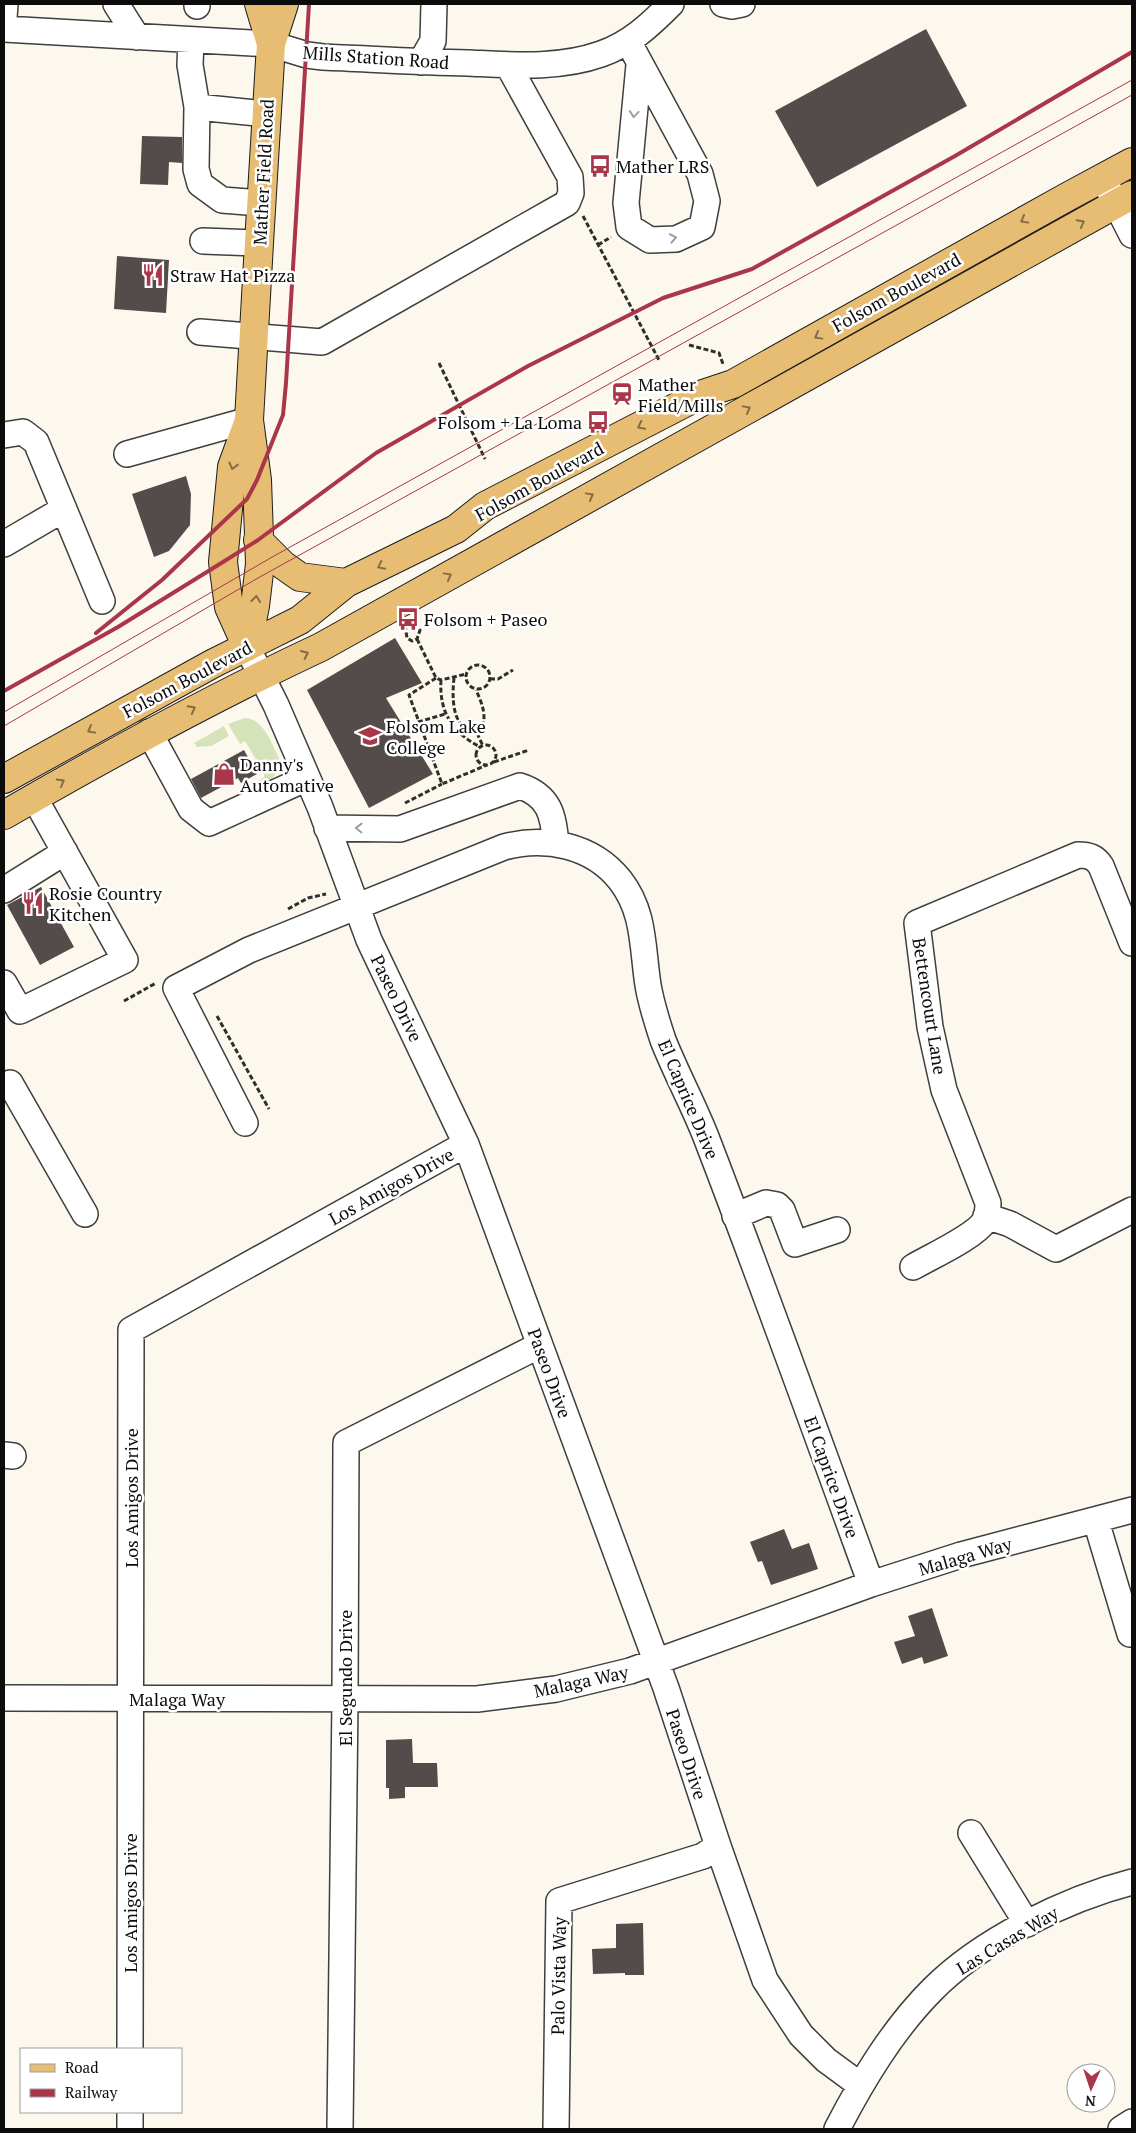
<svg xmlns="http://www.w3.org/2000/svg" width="1136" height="2133" viewBox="0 0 1136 2133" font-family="'PT Serif',serif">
  <rect width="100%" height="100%" fill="#fdf8ed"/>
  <path fill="#d5e3bb" d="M245,718C265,719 273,748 282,764L267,786L261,787L258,781L264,777V773L245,741L240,744L228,724Z
    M224,726L229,736L211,746L197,747L194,743Z"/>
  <path fill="#534c4a" d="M926,29L967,106L817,187L775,111Z
    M142,136L182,137V163L169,162L168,185L140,184Z
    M117,256L169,260L166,313L114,309Z
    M186,476L191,494L190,525L169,551L154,557L132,494Z
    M395,638L422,683L386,698L433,774L369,808L307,690Z
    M244,750L257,774L241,783L238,778L201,798L191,779Z
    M41,887L74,947L40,965L7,905Z
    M784,1529L792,1549L809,1543L818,1569L771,1585L762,1561L758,1562L750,1542Z
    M932,1608L948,1656L924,1664L922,1657L902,1664L894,1642L915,1636L908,1616Z
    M412,1739L413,1763H437L438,1787H405V1798L389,1799V1788H386V1740Z
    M643,1923L644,1975H625V1973L593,1974L592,1949L616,1948V1924Z"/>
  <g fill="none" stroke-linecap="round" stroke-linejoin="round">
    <defs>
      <path id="minor" d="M116,4L137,37
        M723,4L732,6L742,4
        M197,6V4
        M4,18L5,4
        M4,29L271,44L307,55L323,57C371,59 420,62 468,63C512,65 559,69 601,54C630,44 650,25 671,4
        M191,40L190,65L197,107L196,169L200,184L222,200L261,203
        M628,41L700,174L707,201L702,227L676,239L650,240L629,227L626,203L639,65
        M421,62L433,41L434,4
        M197,107L266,114
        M1103,178L1132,235
        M203,241L259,243
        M200,332L322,342L567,203L571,193L570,177L508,65
        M4,435L23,432L36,442L102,601
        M127,454L249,420
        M4,544L64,509
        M247,647L276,705L320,807L369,940L466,1144L666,1688L718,1846L765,1980L801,2035L826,2060L860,2085
        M149,732L191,809L209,823L307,778
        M327,828L400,829L520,786C550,796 553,815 556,843
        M4,890L65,852
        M4,983L20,1011L125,960L34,797
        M10,1083L85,1214
        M245,1123L176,988L249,950L504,847C545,836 592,845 620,880C645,912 642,946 648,985C651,1003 657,1022 663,1040C676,1073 693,1104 706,1137C763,1285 817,1435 871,1584
        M735,1216L766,1203L777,1205L782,1210L795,1244L837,1230
        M986,1216L1010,1224L1056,1249L1132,1210
        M913,1267C930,1257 974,1237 984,1222C987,1217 988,1209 988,1203L944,1090L930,1027L917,923L1078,855C1089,855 1095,857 1101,866L1132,943
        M4,1455L13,1456
        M1096,1521L1130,1634
        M4,1698L477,1699L556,1689L630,1671L871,1584L961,1555L1132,1510
        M971,1833L1027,1924
        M130,2049L131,1330L466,1144
        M130,2112V2129
        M340,2129L345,1699L346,1443L540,1345
        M556,2129L559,1901L703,1856L718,1846
        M837,2129C863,2079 893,2029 933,1989C982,1940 1066,1899 1132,1882
        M1121,2129L1132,2122"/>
      <path id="major" d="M259,4L271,44
        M258,540L283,565L300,577L346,583
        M247,647L255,606L260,564L257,480L249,420L259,243L271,44L284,4
        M247,647L229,607L223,562L232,467L248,423
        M4,779L212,664L300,620L346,583L456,529L485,506L700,395L733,384L1067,197L1132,162
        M4,815C108,755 212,698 321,647L1132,195"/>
    </defs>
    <use href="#minor" stroke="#3f3f3f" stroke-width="28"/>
    <use href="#major" stroke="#1d1d1d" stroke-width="30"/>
    <path stroke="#2e2e2e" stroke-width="3" stroke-dasharray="5 2.5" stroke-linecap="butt" d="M583,216L660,362
      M598,245L611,237
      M689,345L719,353L723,364
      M439,363L485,459
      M405,625L407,638L412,641L417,639L420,630L412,622
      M417,639L436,678L441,680L466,674
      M466 677a12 12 0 1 1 24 0a12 12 0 1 1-24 0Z
      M436,678L409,695L442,784L487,765
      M454,678C452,697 451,730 477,733C490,722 482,703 476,690
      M490,679H498L513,670
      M441,680C439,712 452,732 480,747
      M418,722L445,714
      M477,733L483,746
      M476 755a10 10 0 1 1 20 0a10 10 0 1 1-20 0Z
      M494,762L529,750
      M405,803L442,784
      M288,909L308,898L326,894
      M124,1001L156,983
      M217,1016L269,1109"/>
    <use href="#minor" stroke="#fff" stroke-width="25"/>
    <use href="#major" stroke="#e7bd73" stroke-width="28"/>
    <path stroke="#aa3649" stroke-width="1" d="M4,712L274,556L1132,80
      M4,726L258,578L1132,95"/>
    <path stroke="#aa3649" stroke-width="4" d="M96,633L162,580L247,499L257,480L283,415L286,383L309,4
      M4,691L118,627L223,562L258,540L376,453L528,366L663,298L752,269L955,156L1132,52"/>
  </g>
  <defs><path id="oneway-chevron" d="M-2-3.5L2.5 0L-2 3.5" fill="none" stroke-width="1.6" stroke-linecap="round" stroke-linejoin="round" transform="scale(1.25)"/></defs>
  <g stroke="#9e9e9e">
    <use href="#oneway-chevron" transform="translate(634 114) rotate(95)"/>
    <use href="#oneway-chevron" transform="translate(673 238) rotate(-11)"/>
    <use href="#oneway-chevron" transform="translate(359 828) rotate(-179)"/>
  </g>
  <g stroke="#846d45">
    <use href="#oneway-chevron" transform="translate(1024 220) rotate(151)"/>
    <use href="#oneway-chevron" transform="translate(1081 223) rotate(-28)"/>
    <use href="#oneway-chevron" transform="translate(818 336) rotate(151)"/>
    <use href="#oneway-chevron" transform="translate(747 409) rotate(-29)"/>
    <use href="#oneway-chevron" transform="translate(641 426) rotate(153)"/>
    <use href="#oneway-chevron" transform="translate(233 466) rotate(104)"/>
    <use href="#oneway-chevron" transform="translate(590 496) rotate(-29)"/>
    <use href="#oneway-chevron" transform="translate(381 566) rotate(154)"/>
    <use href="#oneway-chevron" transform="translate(448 576) rotate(-29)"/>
    <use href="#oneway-chevron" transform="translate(256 599) rotate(-83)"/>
    <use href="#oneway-chevron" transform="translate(305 654) rotate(-25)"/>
    <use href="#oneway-chevron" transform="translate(192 709) rotate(-28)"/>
    <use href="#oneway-chevron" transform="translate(91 730) rotate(151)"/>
    <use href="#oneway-chevron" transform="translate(61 782) rotate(-30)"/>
  </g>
  <defs>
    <symbol id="bus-bare" viewBox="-9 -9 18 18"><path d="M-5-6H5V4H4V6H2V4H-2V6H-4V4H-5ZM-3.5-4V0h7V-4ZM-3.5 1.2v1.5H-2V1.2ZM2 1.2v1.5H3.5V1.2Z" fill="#aa3649" stroke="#fff" stroke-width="2.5" paint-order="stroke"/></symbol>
    <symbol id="restaurant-bare" viewBox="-9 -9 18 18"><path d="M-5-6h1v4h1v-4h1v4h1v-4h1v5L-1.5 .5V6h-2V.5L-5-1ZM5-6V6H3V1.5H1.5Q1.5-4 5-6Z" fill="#aa3649" stroke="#fff" stroke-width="2.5" paint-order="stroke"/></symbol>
    <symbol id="station-bare" viewBox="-9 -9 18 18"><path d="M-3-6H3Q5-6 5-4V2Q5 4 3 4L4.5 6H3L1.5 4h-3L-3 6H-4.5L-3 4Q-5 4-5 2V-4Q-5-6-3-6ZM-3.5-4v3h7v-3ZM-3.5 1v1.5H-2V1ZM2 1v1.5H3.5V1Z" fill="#aa3649" stroke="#fff" stroke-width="2.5" paint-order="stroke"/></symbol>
    <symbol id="university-bare" viewBox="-9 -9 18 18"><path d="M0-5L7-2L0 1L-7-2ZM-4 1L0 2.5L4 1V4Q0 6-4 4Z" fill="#aa3649" stroke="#fff" stroke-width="2.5" paint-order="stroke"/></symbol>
    <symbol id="shop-bare" viewBox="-9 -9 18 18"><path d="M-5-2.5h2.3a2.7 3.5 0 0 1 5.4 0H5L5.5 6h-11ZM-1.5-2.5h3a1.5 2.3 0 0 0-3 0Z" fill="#aa3649" stroke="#fff" stroke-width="2.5" paint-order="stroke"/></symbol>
  </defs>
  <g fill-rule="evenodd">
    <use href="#bus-bare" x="584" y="150" width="32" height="32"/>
    <use href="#restaurant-bare" x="137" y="259" width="32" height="32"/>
    <use href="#station-bare" x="606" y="378" width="32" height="32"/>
    <use href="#bus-bare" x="582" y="406" width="32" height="32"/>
    <use href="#bus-bare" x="392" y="603" width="32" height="32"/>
    <use href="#university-bare" x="354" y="720" width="32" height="32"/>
    <use href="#shop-bare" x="208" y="758" width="32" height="32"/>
    <use href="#restaurant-bare" x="17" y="887" width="32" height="32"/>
  </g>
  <g text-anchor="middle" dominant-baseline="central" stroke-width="5" stroke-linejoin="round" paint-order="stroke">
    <g font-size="18" fill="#0c0c0c" stroke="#fff">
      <text transform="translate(376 57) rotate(4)">Mills Station Road</text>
      <text transform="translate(263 172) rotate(-87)">Mather Field Road</text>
      <text transform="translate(896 292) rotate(-29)">Folsom Boulevard</text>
      <text transform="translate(539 481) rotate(-29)">Folsom Boulevard</text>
      <text transform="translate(187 679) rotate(-28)">Folsom Boulevard</text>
      <text transform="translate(397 998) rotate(64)">Paseo Drive</text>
      <text transform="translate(930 1006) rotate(81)">Bettencourt Lane</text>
      <text transform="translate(689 1099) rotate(67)">El Caprice Drive</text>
      <text transform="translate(391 1186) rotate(-29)">Los Amigos Drive</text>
      <text transform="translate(550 1373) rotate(70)">Paseo Drive</text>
      <text transform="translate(832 1477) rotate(70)">El Caprice Drive</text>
      <text transform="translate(131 1498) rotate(-90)">Los Amigos Drive</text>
      <text transform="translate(965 1556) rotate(-16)">Malaga Way</text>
      <text transform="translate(345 1678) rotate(-90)">El Segundo Drive</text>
      <text transform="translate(581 1681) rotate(-12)">Malaga Way</text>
      <text x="177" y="1699">Malaga Way</text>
      <text transform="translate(687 1754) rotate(72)">Paseo Drive</text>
      <text transform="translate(130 1903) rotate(-90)">Los Amigos Drive</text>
      <text transform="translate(1007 1940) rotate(-31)">Las Casas Way</text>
      <text transform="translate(558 1976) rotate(-89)">Palo Vista Way</text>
    </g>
    <g font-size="18" fill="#0c0c0c" stroke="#fff" text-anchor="start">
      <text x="616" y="166">Mather LRS</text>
      <text x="170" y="275">Straw Hat Pizza</text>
      <text x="638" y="384">Mather<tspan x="638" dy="21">Field/Mills</tspan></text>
      <text x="582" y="422" text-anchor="end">Folsom + La Loma</text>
      <text x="424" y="619">Folsom + Paseo</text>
      <text x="386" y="726">Folsom Lake<tspan x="386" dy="21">College</tspan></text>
      <text x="240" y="764">Danny's<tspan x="240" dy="21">Automative</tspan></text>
      <text x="49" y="893">Rosie Country<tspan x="49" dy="21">Kitchen</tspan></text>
    </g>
  </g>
  <rect width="1136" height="2133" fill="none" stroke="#0c0c0c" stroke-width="10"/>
  <rect x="20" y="2048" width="162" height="65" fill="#ffffff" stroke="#9e9e9e"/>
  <rect x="30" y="2064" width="25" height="8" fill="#e7bd73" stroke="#9e9e9e"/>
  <text x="65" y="2073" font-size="15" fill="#0c0c0c">Road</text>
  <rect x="30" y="2089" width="25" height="8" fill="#aa3649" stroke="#9e9e9e"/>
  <text x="65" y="2098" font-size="15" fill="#0c0c0c">Railway</text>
  <g transform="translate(1091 2088) rotate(183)"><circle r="24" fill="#ffffff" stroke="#9e9e9e"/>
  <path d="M0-4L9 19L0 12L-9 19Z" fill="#aa3649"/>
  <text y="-8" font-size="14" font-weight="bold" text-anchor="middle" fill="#0c0c0c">N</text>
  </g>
</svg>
